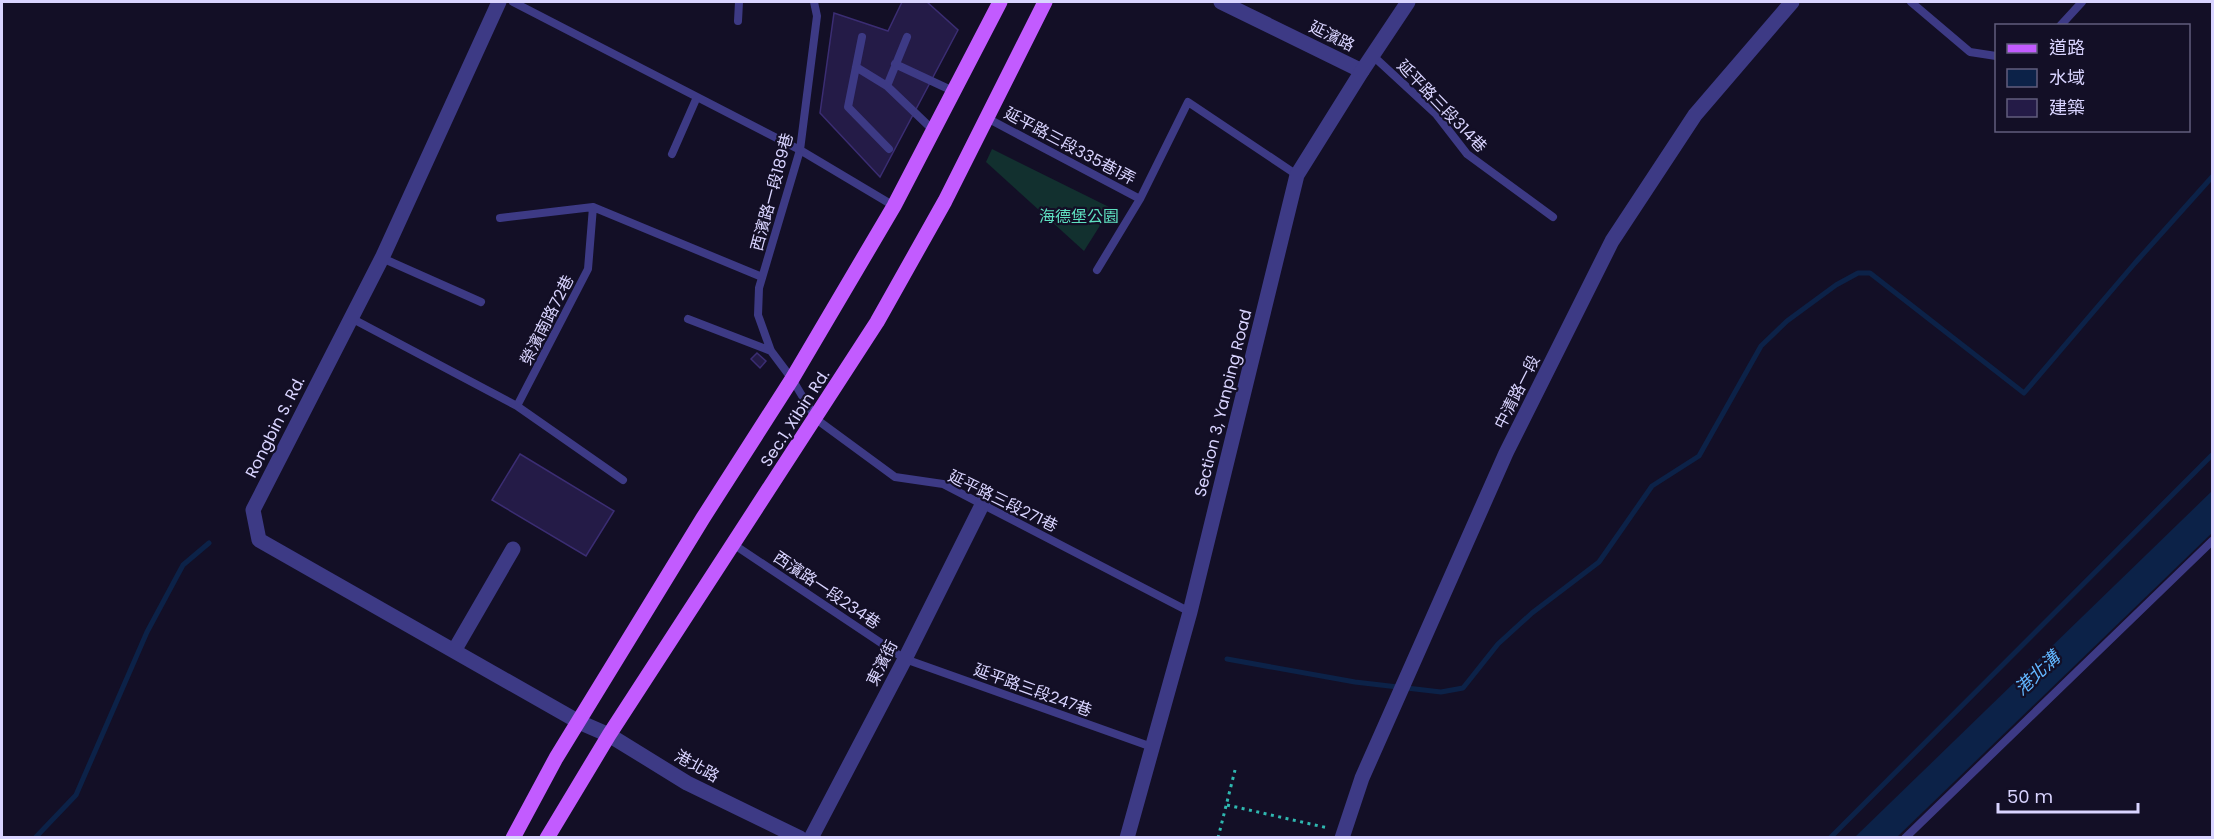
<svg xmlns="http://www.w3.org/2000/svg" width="2214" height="839" viewBox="0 0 2214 839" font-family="Poppins,'Noto Sans TC',sans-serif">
  <rect width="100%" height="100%" fill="#130f26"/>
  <path fill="#12302f" d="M992,149L1111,208L1084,251L986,162Z"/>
  <path fill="#0c2248" d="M2212,491V533L1897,837H1855Z"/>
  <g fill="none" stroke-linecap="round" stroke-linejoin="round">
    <path stroke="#0c2248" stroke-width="5" d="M1227,659L1355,682L1441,692L1463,688L1498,644L1532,613L1599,562L1652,486L1699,456L1761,346L1787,321L1836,285L1858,273H1870L2024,393L2135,263L2212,177
      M35,838L76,795L147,632L183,565L209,543
      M1830,838L2212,455"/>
  </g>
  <path fill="#241b47" stroke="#3b2d73" stroke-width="1.5" d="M902,2H927L958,30L880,177L820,113L834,13L888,31Z
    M757,353L766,361L760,368L751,359Z
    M520,454L614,511L586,556L492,500Z"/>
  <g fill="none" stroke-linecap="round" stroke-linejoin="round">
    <path stroke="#2fb8b0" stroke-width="3" stroke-dasharray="3 4.5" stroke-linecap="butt" d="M1227,805L1328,828
      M1218,838L1235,770"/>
    <path stroke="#3d3a85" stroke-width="8" d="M513,2L800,150L894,206
      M814,2L817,16L800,150L759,288L758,315L771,351L792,379L816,419L895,477L943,484L1190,612
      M1911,2L1970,52L1996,56
      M738,21L739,2
      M2060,26L2082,2
      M862,37L848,107L889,149
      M1372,55L1436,114L1467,154L1553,217
      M895,64L953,91
      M856,67L887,86L907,37
      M887,86L933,130
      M987,118L1140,199
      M672,154L697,97
      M500,218L593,207L762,277
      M382,258L481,302
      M1097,270L1140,199L1188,102L1297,175
      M351,318L517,406L588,269L593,207
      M688,319L771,351
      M517,406L623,480
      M733,544L905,659L1152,747
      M1905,838L2212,541"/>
    <path stroke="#3d3a85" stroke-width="15" d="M499,2L382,258L253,510L259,540L579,722L609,735L687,783L800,838
      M1221,2L1362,71
      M454,651L513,549
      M811,838L905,659L983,503
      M1342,838L1362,778L1506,453L1612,241L1695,115L1792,2"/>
    <path stroke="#3d3a85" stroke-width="15" d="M1127,838L1190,612L1297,175L1362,71L1408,2"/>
    <path stroke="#c25bff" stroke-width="15" d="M513,838L556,758L703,518L792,379L894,206L1000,2
      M547,838L609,735L877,322L945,201L1045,2"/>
  </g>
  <g text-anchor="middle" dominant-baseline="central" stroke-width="4.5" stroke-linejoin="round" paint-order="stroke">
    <g font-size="16" fill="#d9d4ff" stroke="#130f26">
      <text transform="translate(1332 36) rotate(26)">延濱路</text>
      <text transform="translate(1442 106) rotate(46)">延平路三段314巷</text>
      <text transform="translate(1070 146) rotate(28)">延平路三段335巷1弄</text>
      <text transform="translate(772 192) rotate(-75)">西濱路一段189巷</text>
      <text transform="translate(547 320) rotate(-63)">榮濱南路72巷</text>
      <text transform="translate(1517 392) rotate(-63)">中清路一段</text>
      <text transform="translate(1223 403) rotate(-76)">Section 3, Yanping Road</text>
      <text transform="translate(795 418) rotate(-57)">Sec.1, Xibin Rd.</text>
      <text transform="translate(275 427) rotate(-63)">Rongbin S. Rd.</text>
      <text transform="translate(1003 501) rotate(26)">延平路三段271巷</text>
      <text transform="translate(827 590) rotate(34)">西濱路一段234巷</text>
      <text transform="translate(882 663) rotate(-63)">東濱街</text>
      <text transform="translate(1033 690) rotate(20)">延平路三段247巷</text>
      <text transform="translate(697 766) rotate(29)">港北路</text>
    </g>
    <g font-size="16" fill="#5fe0c0" stroke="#130f26">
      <text x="1079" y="216">海德堡公園</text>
    </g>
    <g font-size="18" font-style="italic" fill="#62b6ff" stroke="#130f26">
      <text transform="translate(2037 673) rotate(-43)">港北溝</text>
    </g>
  </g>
  <rect width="2214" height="839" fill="none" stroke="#d9d4ff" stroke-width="6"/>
  <rect x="1995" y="24" width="195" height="108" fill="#130f26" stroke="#625e7d" stroke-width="1.5"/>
  <rect x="2007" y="44" width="30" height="9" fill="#c25bff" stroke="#625e7d" stroke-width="1.5"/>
  <text x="2049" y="54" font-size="18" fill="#d9d4ff">道路</text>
  <rect x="2007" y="69" width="30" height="18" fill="#0c2248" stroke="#625e7d" stroke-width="1.5"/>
  <text x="2049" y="84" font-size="18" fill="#d9d4ff">水域</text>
  <rect x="2007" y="99" width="30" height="18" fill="#241b47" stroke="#625e7d" stroke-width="1.5"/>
  <text x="2049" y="114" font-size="18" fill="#d9d4ff">建築</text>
  <path d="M1998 803v9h140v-9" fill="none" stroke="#d9d4ff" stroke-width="3"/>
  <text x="2007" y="803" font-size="18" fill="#d9d4ff" stroke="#130f26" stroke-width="4.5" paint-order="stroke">50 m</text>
</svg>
